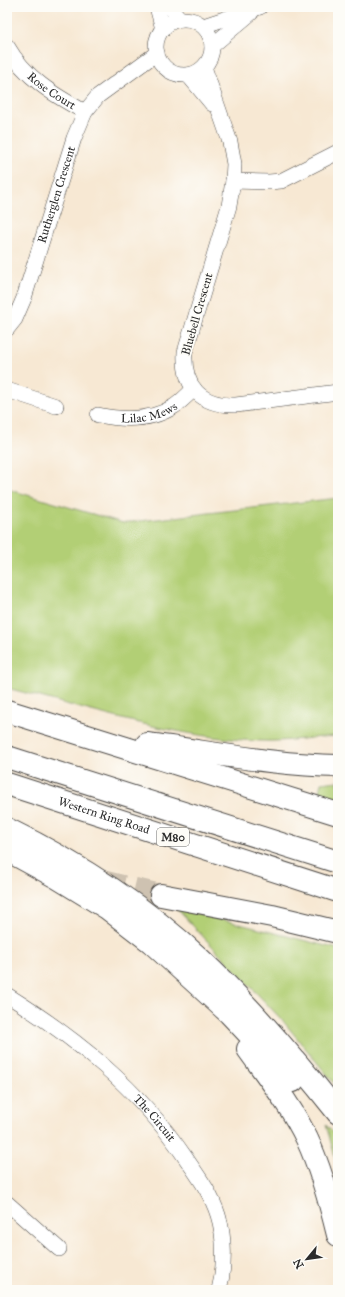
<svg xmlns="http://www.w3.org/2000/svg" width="345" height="1297" viewBox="0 0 345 1297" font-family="'IM FELL Great Primer',serif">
  <rect width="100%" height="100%" fill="#fdfcf7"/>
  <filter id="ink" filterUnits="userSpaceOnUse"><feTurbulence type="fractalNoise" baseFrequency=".025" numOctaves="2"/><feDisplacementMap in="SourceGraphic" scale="8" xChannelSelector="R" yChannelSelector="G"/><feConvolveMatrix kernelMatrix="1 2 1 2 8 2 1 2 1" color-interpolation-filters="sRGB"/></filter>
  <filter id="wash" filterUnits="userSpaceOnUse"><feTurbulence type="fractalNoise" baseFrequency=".012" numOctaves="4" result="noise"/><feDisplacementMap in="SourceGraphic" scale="16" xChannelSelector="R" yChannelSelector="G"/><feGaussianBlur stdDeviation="0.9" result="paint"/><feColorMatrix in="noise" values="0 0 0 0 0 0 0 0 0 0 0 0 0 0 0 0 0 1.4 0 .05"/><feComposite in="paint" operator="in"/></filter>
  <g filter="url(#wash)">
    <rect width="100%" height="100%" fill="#f7e8d3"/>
    <path fill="#b2cf75" stroke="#6e7d50" d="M7,489L123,523L338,498V736C313,737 287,742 262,741C179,739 87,709 7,688Z
      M338,781V802L318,796L321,783Z
      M176,908L338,949V1088L283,1021Z
      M326,1125L338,1139V1168Z"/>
  </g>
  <g filter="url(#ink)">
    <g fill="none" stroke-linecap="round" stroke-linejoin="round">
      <path stroke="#cec2b1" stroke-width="22" stroke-dasharray="22 11" stroke-linecap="butt" d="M102,881L161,895"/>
      <defs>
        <g id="minor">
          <path d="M157,7L163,29"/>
          <path d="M170,7L180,19"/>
          <circle cx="184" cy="47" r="28"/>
          <path d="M203,26L260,7"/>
          <path id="s1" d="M7,46C25,78 54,95 85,112"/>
          <path d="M212,46L251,13"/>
          <path d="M204,67L230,142L234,164L233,181L229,206L185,352C183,387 201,406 236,405L338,392"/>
          <path d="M188,75L212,104"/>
          <path d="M233,181L269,182L281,181L338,152"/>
          <path id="s2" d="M7,329L15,319L24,298L74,138L85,112L98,96L157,53"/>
          <path d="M7,390L56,406"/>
          <path id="s3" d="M98,415C122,420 151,421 173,407C180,403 187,395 194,389"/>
          <path id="s4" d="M7,995C77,1039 138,1088 185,1157C198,1176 211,1193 218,1215C225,1237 225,1267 219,1290"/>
          <path d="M7,1203L59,1249"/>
        </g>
        <g id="motorway">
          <path d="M7,711L338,814"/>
          <path d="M147,744C210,752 274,765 338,766"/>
          <path d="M7,757L338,862"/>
          <path id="s5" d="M7,784L338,891"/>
          <path d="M7,829C77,863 143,905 200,959C250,1006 295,1059 338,1113"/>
          <path d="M7,850L58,878L107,908L151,942L229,1013L293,1081"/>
          <path d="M161,895L272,916L338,932"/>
          <path d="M248,1049C268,1077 292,1107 307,1139C321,1169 330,1202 338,1235"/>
        </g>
      </defs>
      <use href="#minor" stroke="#4a4744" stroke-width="16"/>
      <use href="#motorway" stroke="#4a4744" stroke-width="24"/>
      <use href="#minor" stroke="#fff" stroke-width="15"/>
      <use href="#motorway" stroke="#fff" stroke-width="22"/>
    </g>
  </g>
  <g text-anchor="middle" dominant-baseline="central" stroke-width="3.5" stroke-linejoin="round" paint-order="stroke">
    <rect fill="#fdfcf7" stroke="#6a6a68" stroke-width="1" x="157" y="828" width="32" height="18" rx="3"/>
    <g font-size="11" font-weight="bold" fill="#2b2b2b">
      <text x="173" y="837">M80</text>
    </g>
    <g font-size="12" fill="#2b2b2b" stroke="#fdfcf7">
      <text stroke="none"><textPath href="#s1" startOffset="64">Rose Court</textPath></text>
      <text stroke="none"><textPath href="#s2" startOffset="144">Rutherglen Crescent</textPath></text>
      <text transform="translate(197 314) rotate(-74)">Bluebell Crescent</text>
      <text stroke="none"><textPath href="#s3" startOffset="52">Lilac Mews</textPath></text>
      <text stroke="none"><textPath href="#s5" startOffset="102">Western Ring Road</textPath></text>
      <text stroke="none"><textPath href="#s4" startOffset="193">The Circuit</textPath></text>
    </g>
  </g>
  <rect width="345" height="1297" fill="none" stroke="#fdfcf7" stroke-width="24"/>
  <g transform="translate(307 1259) rotate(241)" stroke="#fdfcf7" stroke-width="3" paint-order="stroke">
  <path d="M0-3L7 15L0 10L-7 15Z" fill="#2b2b2b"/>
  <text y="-6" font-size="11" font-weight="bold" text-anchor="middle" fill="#2b2b2b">N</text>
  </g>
</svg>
